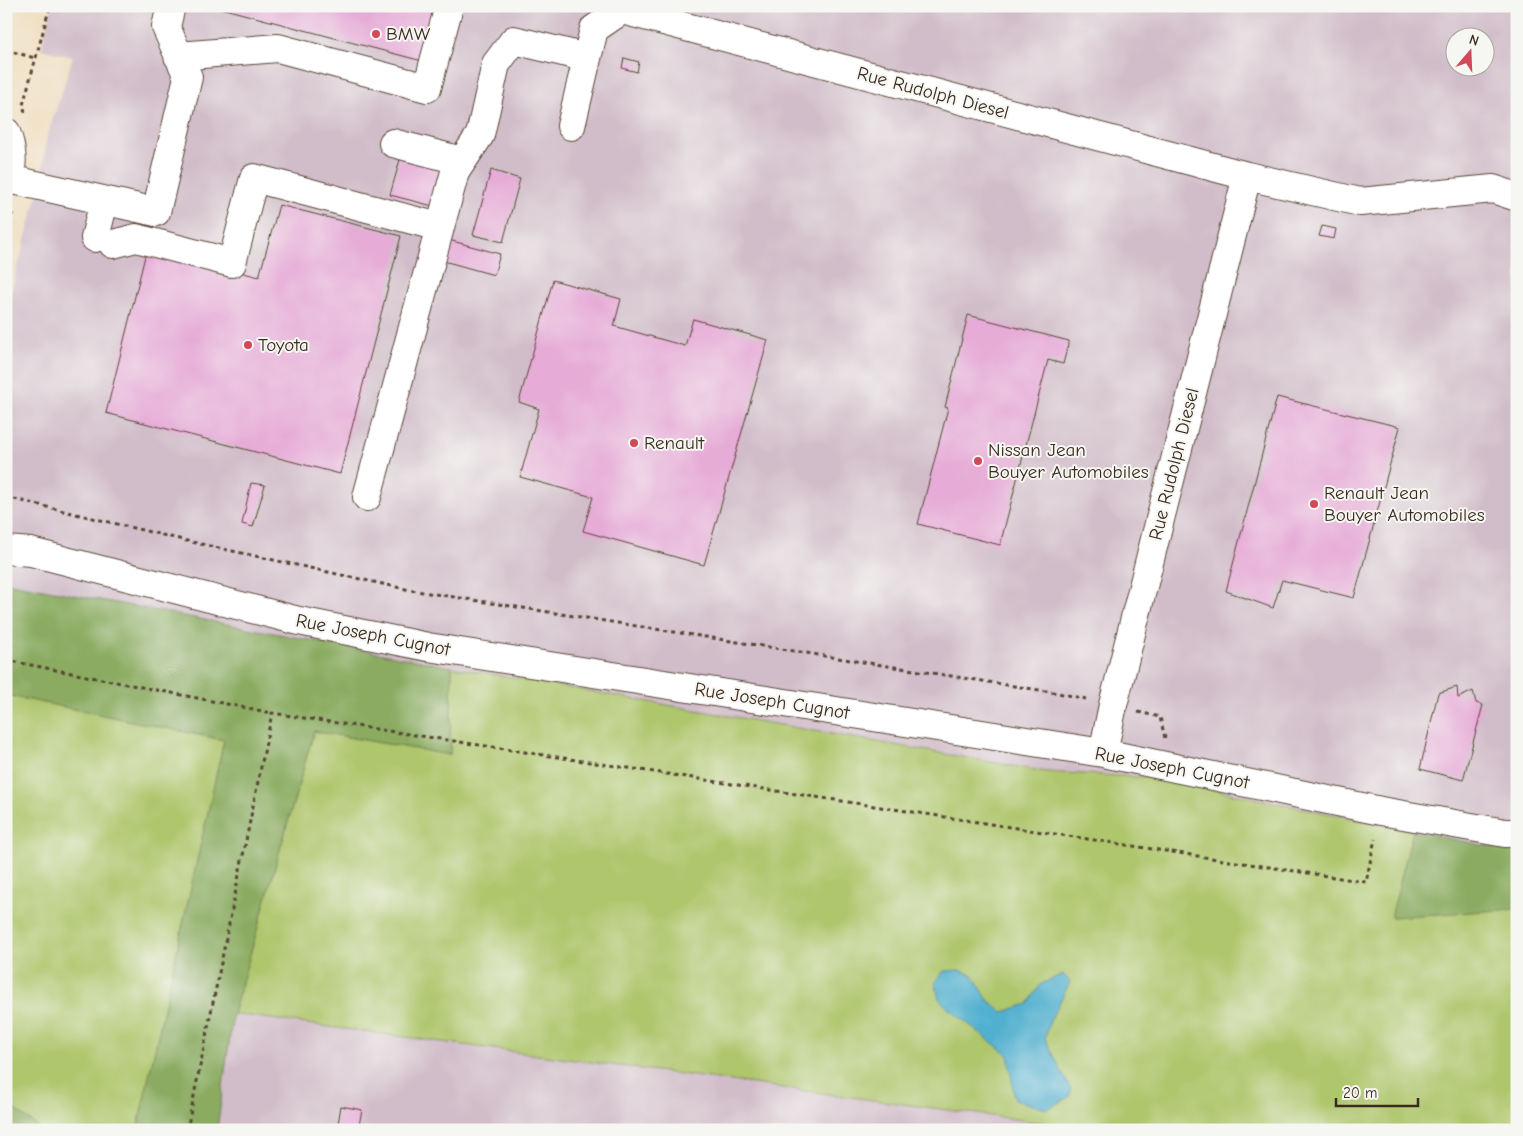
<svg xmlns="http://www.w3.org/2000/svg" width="1523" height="1136" viewBox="0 0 1523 1136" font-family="'Comic Neue',sans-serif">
  <rect width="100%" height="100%" fill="#f6f6f2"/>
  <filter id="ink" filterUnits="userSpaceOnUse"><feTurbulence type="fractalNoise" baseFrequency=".02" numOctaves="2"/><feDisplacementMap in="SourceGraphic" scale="10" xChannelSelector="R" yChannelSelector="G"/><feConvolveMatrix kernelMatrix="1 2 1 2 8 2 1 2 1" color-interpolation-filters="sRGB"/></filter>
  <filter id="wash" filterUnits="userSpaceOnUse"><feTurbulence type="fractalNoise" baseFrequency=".0096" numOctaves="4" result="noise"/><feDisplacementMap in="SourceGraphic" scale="20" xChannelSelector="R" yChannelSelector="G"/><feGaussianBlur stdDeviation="1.12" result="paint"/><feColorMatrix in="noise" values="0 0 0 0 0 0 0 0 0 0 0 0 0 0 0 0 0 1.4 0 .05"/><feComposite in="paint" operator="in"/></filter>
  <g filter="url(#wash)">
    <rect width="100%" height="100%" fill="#f0ddbd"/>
    <path fill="#d1bdc9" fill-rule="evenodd" d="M52,6H1517V847H1492L1157,778L1047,772L453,667L6,582V310L36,200L44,162L46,140L73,57L41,49ZM1456,38H1486V68H1456Z
      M233,1014L1096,1130H217Z"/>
    <path fill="#aec66c" stroke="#747845" d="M452,667L1047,772L1157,778L1413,831L1392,917L1517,908V1130H1096L233,1014L314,731L450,755Z
      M6,695L224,740L137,1130H42L6,1103Z"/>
    <path fill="#8aab60" stroke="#626a3f" d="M6,582L452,667L450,755L314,731L233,1014L217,1130H137L224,740L6,695Z
      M1413,831L1492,847H1517V909L1391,917Z
      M6,1103L42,1130H6Z"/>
    <path fill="#51b0cf" stroke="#466d76" d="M959,970L973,975L988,1000L1003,1012L1028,1004L1041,984L1063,974L1070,982L1050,1021L1045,1038L1071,1090L1069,1097L1047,1109L1015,1100L1008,1055L948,1008L939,999L935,983L944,971Z"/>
    <g id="blocks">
      <path fill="#e6abd7" d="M213,6H440L426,62Z
        M624,58L639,62L637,72L622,68Z
        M401,156L443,168L433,206L390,195Z
        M491,170L520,179L503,242L473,235Z
        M279,205L401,236L340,474L106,413L147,248L259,277Z
        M1322,226L1336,229L1334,239L1319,236Z
        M445,239L500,254L494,275L440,260Z
        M553,280L621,299L614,326L685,346L693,319L768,340L704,565L583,531L593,497L520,477L539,409L519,402Z
        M968,315L1069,341L1063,364L1048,360L1000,545L918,524L948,408L945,407Z
        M1277,397L1400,427L1354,598L1282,580L1273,608L1226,591Z
        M251,483L265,485L253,527L242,524Z
        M1457,687L1458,698L1473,691L1476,703L1483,705L1463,780L1420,769L1438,693Z
        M341,1106L362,1110L358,1130H337Z"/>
    </g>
  </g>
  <g filter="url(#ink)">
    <use href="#blocks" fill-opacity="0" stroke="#564536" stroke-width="1"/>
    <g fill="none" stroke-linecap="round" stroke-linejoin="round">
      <defs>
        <path id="minor" d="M623,6L622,10L1247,176L1360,202L1493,189L1517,197
          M178,56L278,48L427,88L449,6
          M571,126L594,29L622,10
          M6,132C12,148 15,168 6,183
          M393,143L462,161
          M9,179L156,212L188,77L166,27L171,6
          M95,238L104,201
          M113,244L136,238L232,263L254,178L439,227
          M367,497L455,172L480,135L496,64L514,40L587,58
          M6,550L31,552L299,621L428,647L1103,753L1381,811L1505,833H1517
          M1103,753L1113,705L1247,176"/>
      </defs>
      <use href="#minor" stroke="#564536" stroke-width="30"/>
      <path stroke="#564536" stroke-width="3" stroke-dasharray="4 4" stroke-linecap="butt" d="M6,50L35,58
        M25,112L23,105L50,6
        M6,223L15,210
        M6,497L187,541L410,590L1058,693L1086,699
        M6,660L272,713
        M1138,712L1160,717L1165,738
        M187,1130L272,713L1366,882L1375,839"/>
      <use href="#minor" stroke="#fff" stroke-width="28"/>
    </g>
  </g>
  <g fill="#d1495b" stroke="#f6f6f2" stroke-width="2">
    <circle cx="376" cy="34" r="5"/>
    <circle cx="248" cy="345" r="5"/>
    <circle cx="634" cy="443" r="5"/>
    <circle cx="978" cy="461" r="5"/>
    <circle cx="1314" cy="504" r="5"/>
  </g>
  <g text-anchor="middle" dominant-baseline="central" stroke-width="4" stroke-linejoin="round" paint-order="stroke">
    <g font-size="19" fill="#3b2a1e" stroke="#f6f6f2" text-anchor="start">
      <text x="386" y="34">BMW</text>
      <text x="258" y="345">Toyota</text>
      <text x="644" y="443">Renault</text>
      <text x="988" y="450">Nissan Jean<tspan x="988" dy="22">Bouyer Automobiles</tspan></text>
      <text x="1324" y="493">Renault Jean<tspan x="1324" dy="22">Bouyer Automobiles</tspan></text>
    </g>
    <g font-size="19" fill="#3b2a1e" stroke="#f6f6f2">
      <text transform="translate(933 93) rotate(15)">Rue Rudolph Diesel</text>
      <text transform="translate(1174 464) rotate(-76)">Rue Rudolph Diesel</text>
      <text transform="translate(373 635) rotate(11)">Rue Joseph Cugnot</text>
      <text transform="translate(772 701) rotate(9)">Rue Joseph Cugnot</text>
      <text transform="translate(1172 768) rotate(11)">Rue Joseph Cugnot</text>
    </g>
  </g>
  <rect width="1523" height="1136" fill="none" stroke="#f6f6f2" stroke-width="25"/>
  <g transform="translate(1470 52) rotate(19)"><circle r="24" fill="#f6f6f2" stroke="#aba49d"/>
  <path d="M0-4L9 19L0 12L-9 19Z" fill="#d1495b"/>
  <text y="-8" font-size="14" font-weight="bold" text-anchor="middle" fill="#3b2a1e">N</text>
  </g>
  <path d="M1336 1098v8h82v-8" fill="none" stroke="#3b2a1e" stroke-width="2.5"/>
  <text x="1343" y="1098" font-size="15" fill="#3b2a1e" stroke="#f6f6f2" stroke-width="4" paint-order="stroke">20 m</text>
</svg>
